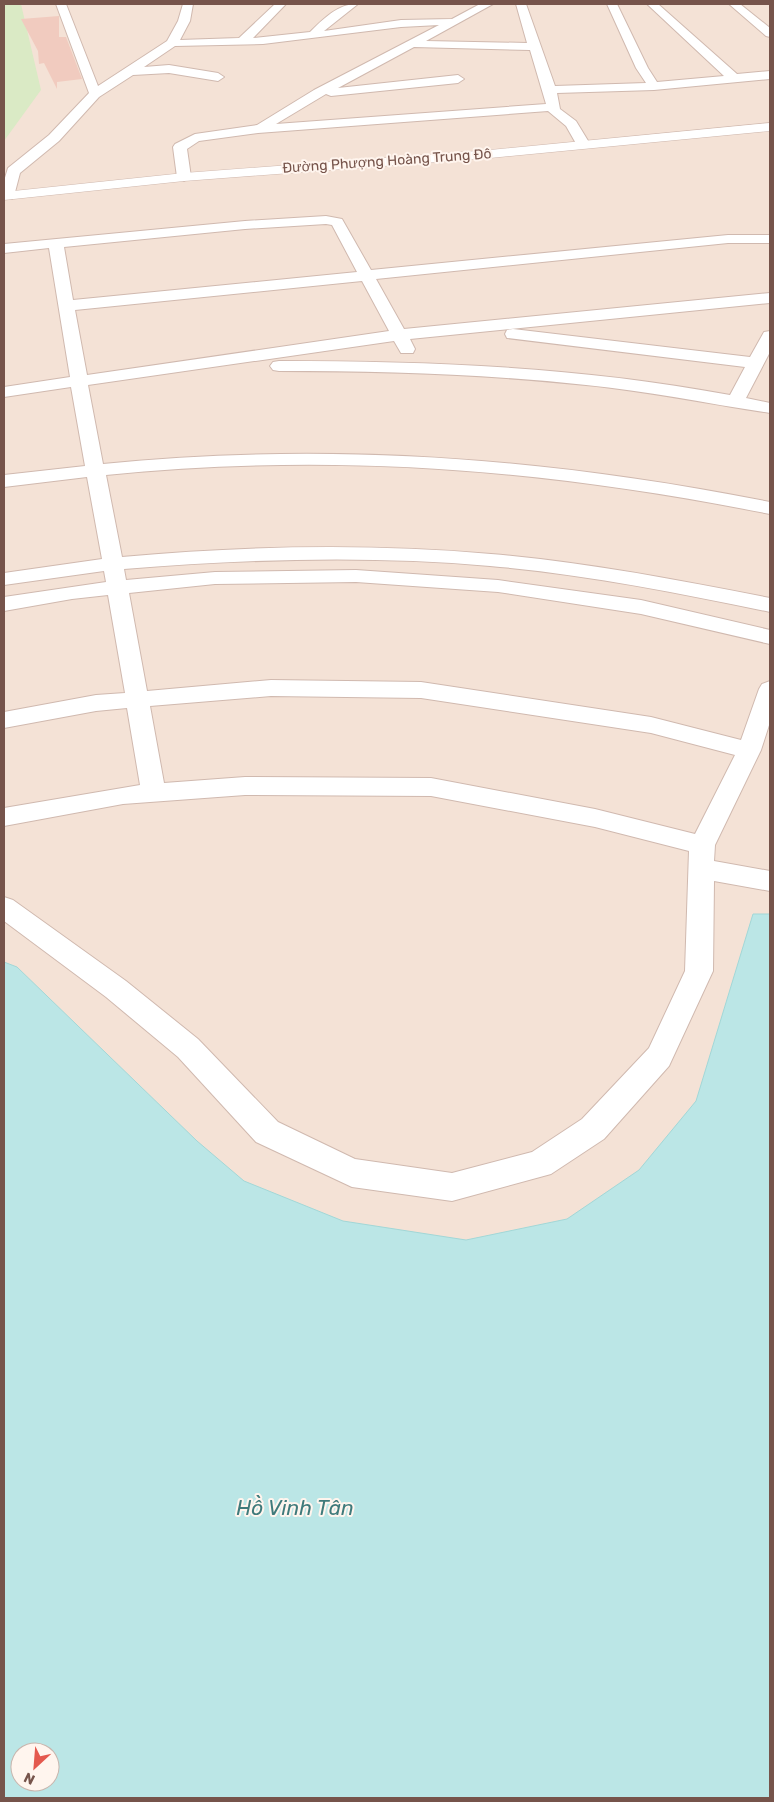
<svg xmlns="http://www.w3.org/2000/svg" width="774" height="1802" viewBox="0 0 774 1802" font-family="Rubik,sans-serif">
  <rect width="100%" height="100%" fill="#fcf1e7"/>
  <path fill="#f4e2d6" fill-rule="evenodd" d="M4,4H770V1798H4ZM20,1752H50V1782H20Z"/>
  <path fill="#daeac5" d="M4,4H21L41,90L4,141Z"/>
  <path fill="#bbe6e6" stroke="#a2d7d7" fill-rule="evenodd" d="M753,914H770V1798H4V962L17,967L197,1141L244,1181L343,1221L466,1240L567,1219L639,1170L696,1101ZM20,1752H50V1782H20Z"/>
  <path fill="#f1cbbf" d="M59,16V37H66L82,79L57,82V89L44,63L39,64L38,51L21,19Z"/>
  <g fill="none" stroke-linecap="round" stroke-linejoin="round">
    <defs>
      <path id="minor" d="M56,4H66L98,86L167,41L178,21L183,4H193L190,21L180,40L239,38L275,4H286L253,38L310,32C323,19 339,3 358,4L324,31L401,20L452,19L480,4H493L426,41L527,43L516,4H526L555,86L646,83L636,68L607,4H617L648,68L657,82L724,76L647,4H658L737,74L770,71V79L654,90L557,93L560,109L576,121L590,144L583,148L578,147L566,126L548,111L258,133L199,141L187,149L191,177L184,181L177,177L173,147L175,144L195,134L257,125L314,90L439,25L401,27L263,44L175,46L144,67L169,65L218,73L224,77L218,81L169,73L133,75L99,97L59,141L20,173L14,196L12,199H4V181L8,168L49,135L89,93ZM414,47L530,50L546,104L276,124L326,94L331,96L458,83L464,79L458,75L338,88Z
        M729,4H740L770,28V37L766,36Z
        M326,216L342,219L371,270L728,235H770V243H728L376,279L404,329L770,293V303L410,339L415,349L413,353H401L394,341L88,385L103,464C330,441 548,458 770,502V514C544,469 336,452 106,475L122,557C244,546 368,543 491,554C585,562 678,580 770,598V612C678,593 584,574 490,566C368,555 246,559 124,569L126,580L215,572L356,570L498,580L641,600L770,630V644L641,614L498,592L356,582L215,584L129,593L147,691L271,680L421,682L651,717L741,740L759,689L762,684L770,681V722L761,750L715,845L714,861L770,871V891L714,881L713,971L669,1066L604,1139L551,1174L452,1201L352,1187L256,1142L178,1057L106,997L4,921V897L13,900L126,981L198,1039L278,1122L355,1159L452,1173L532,1152L582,1119L649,1048L685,971L689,851L595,827L431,796L245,795L123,804L4,826V808L140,785L127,708L96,711L4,728V712L96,695L125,693L108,595L72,599L4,611V597L106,582L104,571L4,585V573L102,559L87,477L4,487V475L85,466L71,387L4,397V387L70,377L49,248L4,253V244L245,221ZM326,224L332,225L357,272L73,300L64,247L245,229ZM362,281L389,331L87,375L75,310ZM271,696L421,698L651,733L735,755L695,834L595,809L431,778L245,777L164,783L150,706Z
        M513,329L750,357L764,332L770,331V352L746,398L770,403V413C709,404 648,391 586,385C484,374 382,371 279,371L273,370L270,366L273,362L279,361C430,361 581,367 730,395L745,367L507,338L505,334L507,330Z"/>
      <path id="tertiary" d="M770,123V131L490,158L184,181L4,200V192L184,173L490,150Z"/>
    </defs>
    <use href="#minor" stroke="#d0b9af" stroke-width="2"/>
    <use href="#tertiary" stroke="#d0b9af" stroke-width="1"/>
    <use href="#minor" fill="#fff" fill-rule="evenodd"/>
    <use href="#tertiary" fill="#fff" fill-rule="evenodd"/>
  </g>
  <g text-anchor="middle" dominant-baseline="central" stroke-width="4" stroke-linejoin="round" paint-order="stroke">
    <g font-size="14" fill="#76544b" stroke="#fff5ee">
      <text transform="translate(387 161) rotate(-4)">Đường Phượng Hoàng Trung Đô</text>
    </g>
    <g font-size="21" font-style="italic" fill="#3f7a7b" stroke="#fff5ee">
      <text x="295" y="1507">Hồ Vinh Tân</text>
    </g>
  </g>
  <rect width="774" height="1802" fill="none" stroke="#76544b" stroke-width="10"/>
  <g transform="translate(35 1767) rotate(206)"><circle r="24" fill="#fff5ee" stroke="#c8b5ad"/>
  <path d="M0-4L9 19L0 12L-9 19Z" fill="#e4594e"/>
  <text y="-8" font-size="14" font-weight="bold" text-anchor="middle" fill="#76544b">N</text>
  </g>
</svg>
